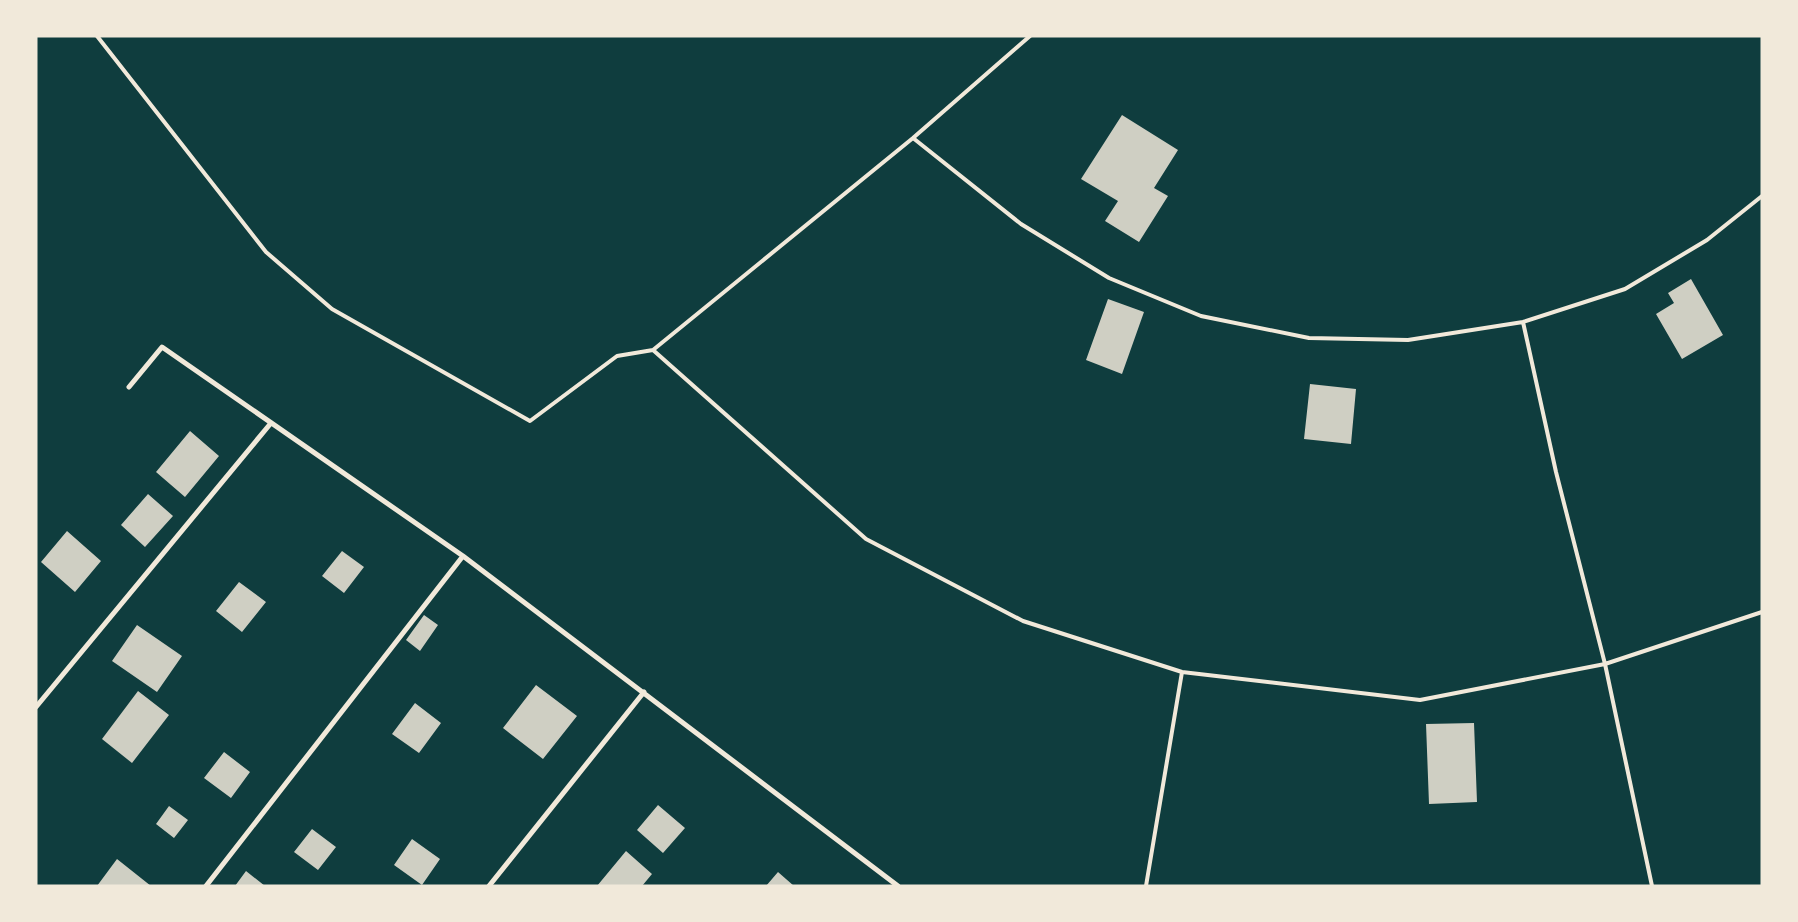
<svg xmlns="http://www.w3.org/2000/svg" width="1798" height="922" viewBox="0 0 1798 922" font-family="Inter,sans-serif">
  <rect width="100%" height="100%" fill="#0f3d3e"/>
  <path fill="#cfcfc3" d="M1122,115L1178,150L1154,188L1168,196L1139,242L1105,221L1118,201L1081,179Z
    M1691,279L1723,335L1682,359L1656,314L1674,303L1668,293Z
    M1108,299L1144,312L1122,374L1086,360Z
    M1310,384L1356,389L1351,444L1304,439Z
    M190,431L219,456L185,497L156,472Z
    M148,494L173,516L145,547L121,525Z
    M67,531L101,561L75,592L41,562Z
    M342,551L364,567L344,593L322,576Z
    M239,582L266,602L242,632L216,611Z
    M424,615L438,625L420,651L406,640Z
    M137,625L182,656L157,692L112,661Z
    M536,685L577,716L543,759L503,728Z
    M138,691L169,715L132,763L102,739Z
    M415,703L441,723L419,753L392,734Z
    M1474,723L1477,802L1429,804L1426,724Z
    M224,752L250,772L231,798L204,778Z
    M658,805L685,828L663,853L637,830Z
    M169,806L188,820L174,838L156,824Z
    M312,829L336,847L318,870L294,852Z
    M412,839L440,859L422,885L394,865Z
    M626,851L652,874L642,886H597Z
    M117,859L151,886H97Z
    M246,871L265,886H235Z
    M778,872L794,886H766Z"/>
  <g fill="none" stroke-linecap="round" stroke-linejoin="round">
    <path stroke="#f1e9da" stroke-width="4" d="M97,36L266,252L332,309L530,421L617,356L653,350L913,138L1030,36
      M913,138L1021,224L1109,278L1201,316L1309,338L1408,340L1523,322L1625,289L1707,240L1762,196
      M1523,322L1556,472L1605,664L1652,886
      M653,350L866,539L1023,621L1182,672L1420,700L1605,664L1762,612
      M1146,886L1182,672"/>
    <path stroke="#f1e9da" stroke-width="5" d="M129,387L162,347L463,556L898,886
      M36,707L271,423
      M206,886L463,556
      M489,886L644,692"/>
  </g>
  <rect width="1798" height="922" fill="none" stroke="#f1e9da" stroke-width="75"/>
</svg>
